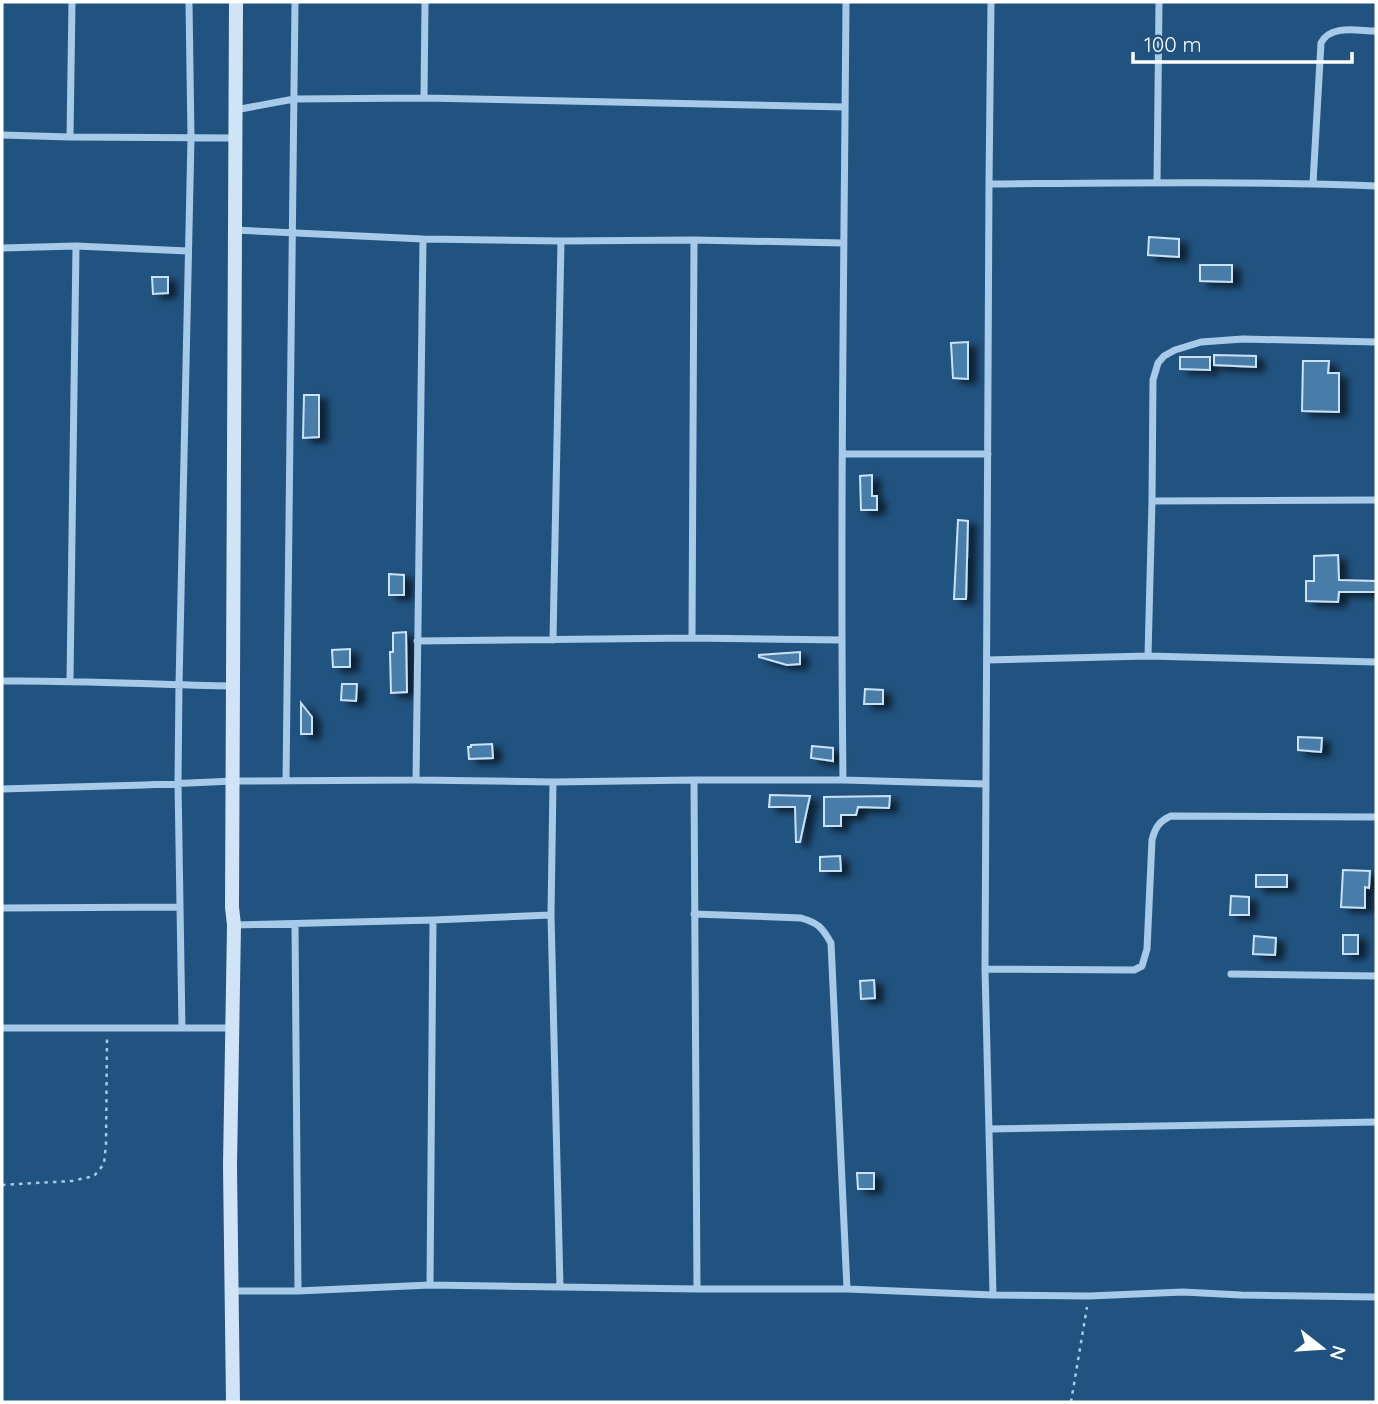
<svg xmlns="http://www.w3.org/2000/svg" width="1378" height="1404" viewBox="0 0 1378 1404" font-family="Quicksand,sans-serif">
  <defs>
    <filter id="shadow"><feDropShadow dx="8" dy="4.5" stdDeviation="3.5" flood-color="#0009"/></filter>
  </defs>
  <rect width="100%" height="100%" fill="#215380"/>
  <path fill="#497da9" stroke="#c9e2f6" stroke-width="2" filter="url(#shadow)" d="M1149,237L1179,239V257L1148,255Z
    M1200,265H1232V282L1200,281Z
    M152,277H168V293L153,294Z
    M968,342V379L953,378L951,343Z
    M1214,355L1256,356V367L1214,365Z
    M1180,357H1210V370L1180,369Z
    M1303,361H1329L1328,373H1339V412L1302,411Z
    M304,395H319V437L303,438Z
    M872,475V496H877V510H861L860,476Z
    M958,520L968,521L966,599H954Z
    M1338,555L1339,580L1376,581V592H1339L1338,602L1306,601V581H1314V556Z
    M389,574L404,575V595H389Z
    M406,632L407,692L391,693L390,652H393V633Z
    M350,649V667H333L332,650Z
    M800,652V664L787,665L759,657V655Z
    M342,684H357L356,701L341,700Z
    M865,689L883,690V704H864Z
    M301,703L312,717V734H301Z
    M1298,737L1322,738L1321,752L1298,750Z
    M492,744L493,758L469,759L468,747H471V745Z
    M812,746L833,748V761L811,758Z
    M770,795L810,796L800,842H796L795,807H769Z
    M890,796L889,808L858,807L856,815H841V826H824V797Z
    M840,856L841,871H820V857Z
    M1343,870L1370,871L1369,888L1365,887V908L1341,907Z
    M1256,875H1287V887H1256Z
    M1231,896L1249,897V915H1230Z
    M1343,935H1358V954H1343Z
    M1254,936L1276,938L1275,955L1253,954Z
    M874,980L875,998L861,999L860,981Z
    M857,1173H874V1189H858Z"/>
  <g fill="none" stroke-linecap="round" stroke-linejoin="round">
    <path stroke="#a6cae8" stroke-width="2.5" stroke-dasharray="3.5 5" stroke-linecap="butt" d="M2,1185L72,1181L94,1176L104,1164L106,1144L107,1038
      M1071,1402L1087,1307"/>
    <path stroke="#a6cae8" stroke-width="7" d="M425,2L424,98L845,107
      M991,2L989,184C1118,183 1247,181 1376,186
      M235,110L294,99L424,98
      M2,135L70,137L235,138
      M70,137L72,2
      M1157,183L1159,2
      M1313,183L1321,43C1330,24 1358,31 1376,31
      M989,184L985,969L993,1295
      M235,230L423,239L561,241L694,240L843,243
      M2,248L76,246L188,251
      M1376,342L1243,339L1201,342L1175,350L1164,356L1158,363L1153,380L1152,501L1148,656L1376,662
      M843,454H988
      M1152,501L1376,500
      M692,638L694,240
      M553,640L561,241
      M417,641L692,638L842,640
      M987,660L1148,656
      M70,680L76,246
      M2,681C79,680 157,685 234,686
      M416,780L423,239
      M694,780L697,1289
      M843,780C840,521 844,261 846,2
      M286,781L295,2
      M553,782L551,915L560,1287
      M2,789L144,785L234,781L416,780L553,782L694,780H843L985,784
      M2,908L180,907
      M694,914L801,918C818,923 822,927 831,943L847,1289
      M295,924L298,1291
      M234,925L433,920L551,915
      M985,969L1134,970L1142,966L1147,949L1152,840C1155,828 1159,821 1171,816L1376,817
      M1231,974L1376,976
      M2,1028H232
      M182,1028L178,783L179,685L191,138L189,2
      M989,1129L1376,1122
      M430,1285L433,920
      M233,1291H298L430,1285L697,1289H847L993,1295L1089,1296L1183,1292L1241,1295L1376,1297"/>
    <path stroke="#d0e4f6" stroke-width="14" d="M233,1402L230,1166L234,925L232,907L236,2"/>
  </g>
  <rect width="1378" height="1404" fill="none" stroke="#ffffff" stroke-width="7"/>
  <g transform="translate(1322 1348) rotate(107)" stroke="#215380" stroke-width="5" paint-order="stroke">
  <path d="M0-5L12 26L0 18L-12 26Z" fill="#ffffff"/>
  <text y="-10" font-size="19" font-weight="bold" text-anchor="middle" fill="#ffffff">N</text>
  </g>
  <path d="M1133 52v10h219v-10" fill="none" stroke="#ffffff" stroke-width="3.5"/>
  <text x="1144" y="52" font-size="21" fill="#ffffff" stroke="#215380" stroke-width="5" paint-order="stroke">100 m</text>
</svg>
